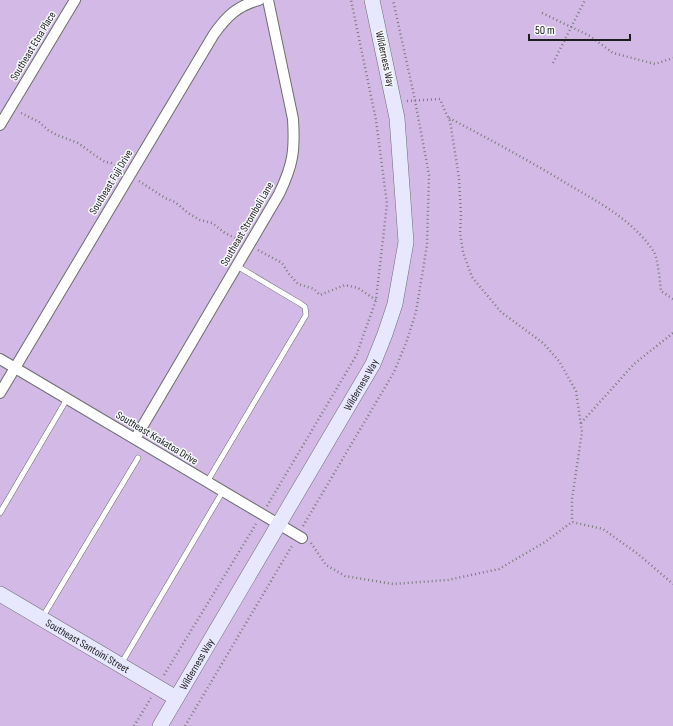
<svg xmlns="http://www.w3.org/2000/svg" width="673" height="726" viewBox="0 0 673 726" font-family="'Sofia Sans Condensed',sans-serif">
  <rect width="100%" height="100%" fill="#eaecef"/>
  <path fill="#d3bae6" d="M0,0H673V726H0Z"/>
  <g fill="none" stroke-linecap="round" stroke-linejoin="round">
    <defs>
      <path id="lane" d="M207,482L306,315L305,307L301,304L237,266
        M0,513L67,399
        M42,618L138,458
        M121,664L223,491"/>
      <path id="street" d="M0,125L75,0
        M0,359L302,538
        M0,393L214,34C227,16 237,6 259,0
        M135,439L279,194C293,165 295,151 293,119L268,0"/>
      <g id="secondary">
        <path id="s1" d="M0,594L176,698"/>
        <path id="s2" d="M160,726L373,364L385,334L395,304L406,242L397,118L372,0"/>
      </g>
    </defs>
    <use href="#lane" stroke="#6c6e71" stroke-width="6"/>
    <use href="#street" stroke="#6c6e71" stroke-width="12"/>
    <use href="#secondary" stroke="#6c6e71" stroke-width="16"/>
    <path stroke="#7a7b7d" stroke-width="2.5" stroke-dasharray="1 3" stroke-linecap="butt" d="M542,13L590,36L613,53L655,64L673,58
      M553,63L585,0
      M407,101L440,99L444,109L450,121L459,178L461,215L460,233L463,252L472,277L501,312L543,343L559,361L576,391L582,432L572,499V522
      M21,113L39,122L48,130L57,135L78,143L96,156L105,162L111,163L121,170
      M449,118C489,139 530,161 569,185C600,203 634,221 654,252C658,259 660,282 661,291L673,299
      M139,181L165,198L175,202L188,213L200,220L212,223L225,233L239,240
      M258,250L282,263L289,274L298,284L314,289L320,295L345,285L358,288L376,300
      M581,423L634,364L673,333
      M267,506L356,356L376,300L387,204L376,120L351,0
      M303,526L394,372L406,343L416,312L427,245L429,175L415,100L393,0
      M311,543L326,565L345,576L393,584L448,580L499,569L545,542L572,522L603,529L638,554L673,584
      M164,675L256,524
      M134,726L151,698
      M185,726L293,544"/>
    <use href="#lane" stroke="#fff" stroke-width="5"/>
    <use href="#street" stroke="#fff" stroke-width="10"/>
    <use href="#secondary" stroke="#e7e8fe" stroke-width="15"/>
  </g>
  <g text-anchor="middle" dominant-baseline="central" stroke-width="3" stroke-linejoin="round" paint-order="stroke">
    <g font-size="11" fill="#1d1d1e" stroke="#f7fafd">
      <text transform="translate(33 46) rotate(-59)">Southeast Etna Place</text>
      <text transform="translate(385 59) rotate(78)">Wilderness Way</text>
      <text transform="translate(111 182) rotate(-59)">Southeast Fuji Drive</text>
      <text transform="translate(247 224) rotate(-60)">Southeast Stromboli Lane</text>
      <text stroke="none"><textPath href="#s2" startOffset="396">Wilderness Way</textPath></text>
      <text transform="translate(157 438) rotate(31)">Southeast Krakatoa Drive</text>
      <text stroke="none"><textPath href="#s1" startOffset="102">Southeast Santoini Street</textPath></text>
      <text stroke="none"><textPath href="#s2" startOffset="72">Wilderness Way</textPath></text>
    </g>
  </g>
  <path d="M529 34v6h101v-6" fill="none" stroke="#1d1d1e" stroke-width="2"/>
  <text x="535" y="34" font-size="12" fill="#1d1d1e" stroke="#f7fafd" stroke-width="3" paint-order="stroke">50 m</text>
</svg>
